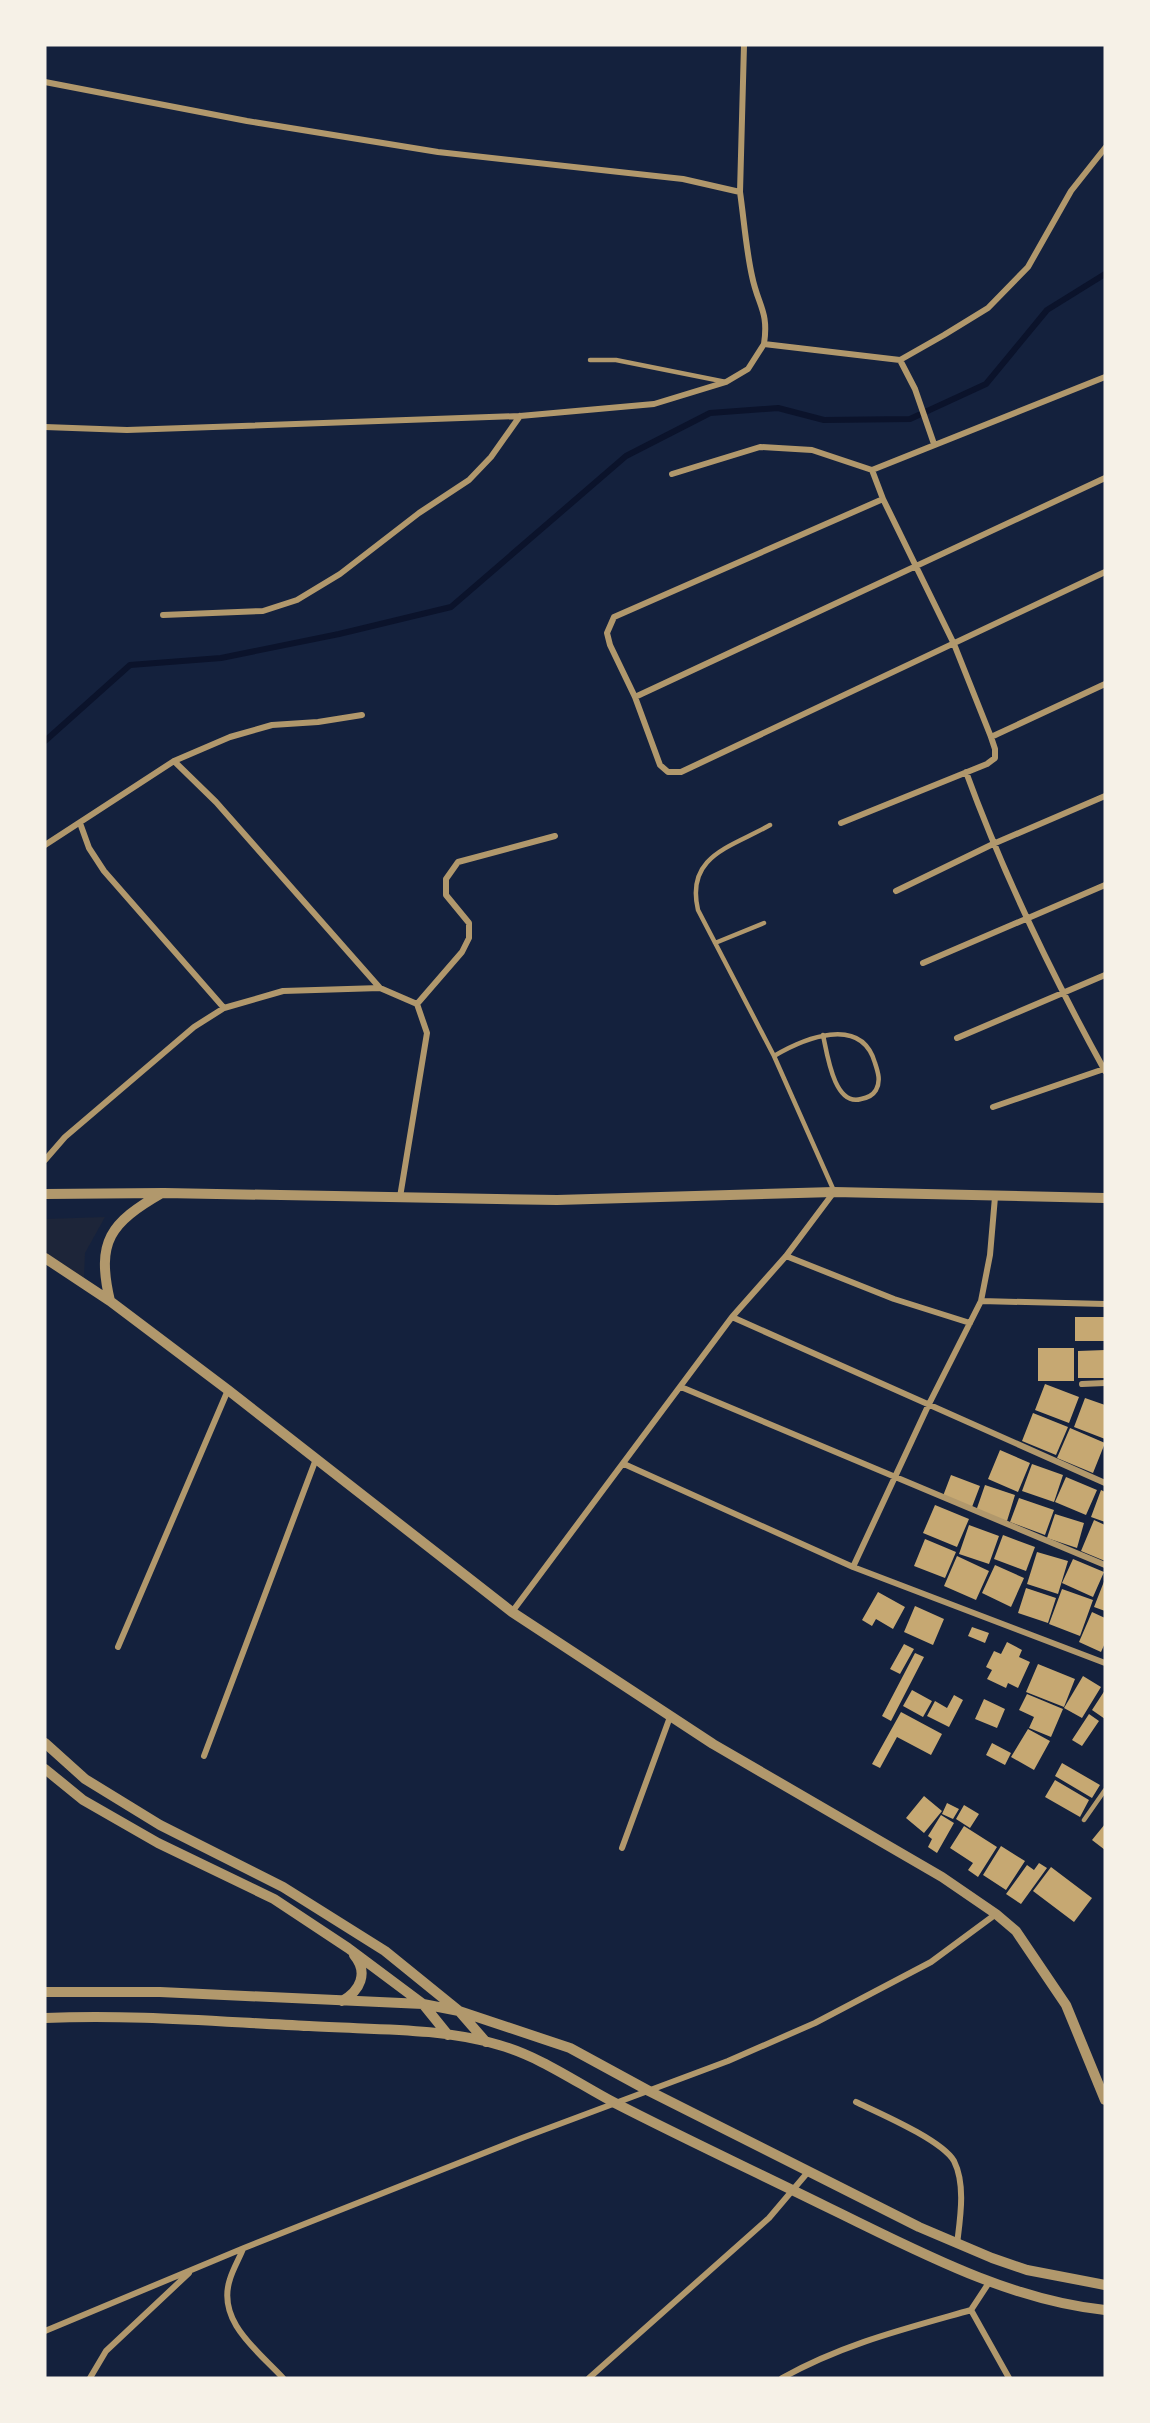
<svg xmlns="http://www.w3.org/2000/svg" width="1150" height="2423" viewBox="0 0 1150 2423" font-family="Helvetica,sans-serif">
  <rect width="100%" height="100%" fill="#14213d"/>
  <path fill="#1d2539" d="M105,1217L85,1253L84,1278L45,1253V1219Z"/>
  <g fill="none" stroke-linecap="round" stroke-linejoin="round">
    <path stroke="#0b132b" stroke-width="6" d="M45,741L130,665L221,658L339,634L451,607L626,456L710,413L778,408L824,420L910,419L986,384L1047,310L1105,274"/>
  </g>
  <path fill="#c6a872" d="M1075,1317H1105V1341H1075Z
    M1038,1348H1074V1381H1038Z
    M1105,1350V1378H1078V1351Z
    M1045,1384L1079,1397L1069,1423L1035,1410Z
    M1085,1398L1105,1405V1439L1074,1427Z
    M1033,1413L1068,1427L1056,1455L1022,1441Z
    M1070,1428L1105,1443L1093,1473L1057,1458Z
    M1000,1450L1030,1463L1018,1492L988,1479Z
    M1032,1464L1063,1475L1054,1502L1022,1491Z
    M951,1475L980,1486L972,1507L943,1496Z
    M1066,1477L1097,1490L1086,1515L1055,1502Z
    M985,1485L1015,1495L1007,1521L976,1511Z
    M1101,1490L1105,1492V1522L1091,1517Z
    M1019,1498L1054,1510L1045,1535L1010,1522Z
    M935,1505L969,1519L957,1547L923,1533Z
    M1055,1514L1084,1523L1077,1548L1047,1538Z
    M1094,1520L1105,1525V1561L1081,1551Z
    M969,1525L999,1536L989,1564L959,1554Z
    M1003,1535L1035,1547L1026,1571L994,1559Z
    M925,1539L956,1552L945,1578L914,1566Z
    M1037,1552L1068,1561L1058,1594L1027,1584Z
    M957,1556L989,1571L976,1600L944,1586Z
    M1073,1559L1104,1572L1093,1597L1062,1583Z
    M995,1565L1024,1578L1011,1607L982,1593Z
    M1105,1579V1611L1094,1607Z
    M1026,1588L1056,1598L1048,1623L1018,1613Z
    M1062,1589L1093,1600L1080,1636L1049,1624Z
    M878,1592L905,1607L893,1629L876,1619L872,1626L862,1620Z
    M915,1606L944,1619L933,1645L904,1632Z
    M1092,1612L1105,1618V1643L1101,1652L1079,1642Z
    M972,1627L989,1633L985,1643L968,1636Z
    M1007,1642L1022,1650L1019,1657L1030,1662L1018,1688L1008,1683L1006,1688L987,1679L992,1670L986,1667L994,1651L1001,1654Z
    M904,1644L914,1649L900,1674L890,1669Z
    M915,1653L924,1657L891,1721L882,1716Z
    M1038,1664L1075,1679L1064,1707L1026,1692Z
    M1083,1676L1101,1687L1082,1718L1064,1708Z
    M912,1690L932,1701L923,1717L903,1706Z
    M1105,1690V1719L1092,1710Z
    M1027,1694L1063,1709L1051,1737L1029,1728L1034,1717L1019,1710Z
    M954,1695L963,1700L949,1727L927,1716L935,1701L947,1708Z
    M984,1699L1005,1709L997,1728L975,1719Z
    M901,1712L942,1734L931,1755L897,1737L880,1768L872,1764Z
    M1089,1714L1099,1721L1082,1746L1072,1740Z
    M1028,1729L1050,1741L1034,1770L1011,1757Z
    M992,1743L1011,1753L1005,1765L986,1755Z
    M1062,1763L1100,1785L1092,1798L1055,1776Z
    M1055,1780L1089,1800L1080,1817L1045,1797Z
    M924,1796L942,1811L924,1833L906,1818Z
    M947,1803L959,1809L953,1819L942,1814Z
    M964,1805L979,1814L970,1828L956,1819Z
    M941,1815L954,1823L937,1853L928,1847L932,1839L928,1836Z
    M1105,1824V1850L1092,1840Z
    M964,1826L997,1847L978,1877L968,1870L973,1863L950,1848Z
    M1001,1846L1025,1861L1006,1890L983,1875Z
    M1039,1863L1047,1868L1021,1904L1006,1894L1027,1865L1034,1870Z
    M1051,1867L1092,1898L1074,1922L1033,1891Z"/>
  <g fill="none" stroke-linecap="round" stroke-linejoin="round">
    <path stroke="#b1986c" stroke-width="4.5" d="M590,360H616L726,382
      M770,825C732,847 685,855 698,910L774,1056L834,1191
      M715,943L764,923
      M774,1056C803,1039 861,1014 875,1063C878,1072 881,1081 876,1090C873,1095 867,1098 861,1099C834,1107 827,1053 823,1035
      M1084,1820L1105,1790"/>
    <path stroke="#b1986c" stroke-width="6" d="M45,82L247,121L438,152L683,179L740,192C744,220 746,249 752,276C758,306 769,311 764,344L900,360L944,335L988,308L1028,267L1071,191L1105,148
      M740,192L744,45
      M900,360L915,389L934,444
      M45,427L127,430L520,416L654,404L726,382L748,369L764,344
      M872,470L1105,377
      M672,474L760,447L812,450L872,470
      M883,499L614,617L607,633L610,645L635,697L660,765L668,772H681L1105,572
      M163,615L263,611L297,600L340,574L419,513L469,480L491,457L520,416
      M635,697L1105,478
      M991,737L1105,684
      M174,761L216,802L380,988
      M966,772C1004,876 1052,975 1105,1071
      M80,823L89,848L104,871L224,1008
      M841,823L987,764L995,758V749L991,737L954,644L883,499L872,470
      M45,845L174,761L230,737L272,725L318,722L362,715
      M896,891L993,844L1105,796
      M923,963L1105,885
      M417,1004L462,952L469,938V923L446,895V879L458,862L555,836
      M957,1038L1105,975
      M993,1107L1104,1069
      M45,1160L65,1137L194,1027L224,1008L283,991L380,988L417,1004L427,1033L400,1197
      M786,1256L894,1299L970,1323
      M981,1301L1105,1304
      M732,1317L1105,1483
      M1082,1384L1105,1383
      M681,1387L1105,1565
      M624,1464L853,1567L1105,1663
      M853,1567L928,1406L981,1301L990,1255L995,1197
      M512,1612L732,1317L786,1256L834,1192
      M118,1647L228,1390
      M204,1756L316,1459
      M622,1848L670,1717
      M856,2102C879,2113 942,2140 954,2161C966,2185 960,2219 957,2244
      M243,2249C239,2259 233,2269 230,2279C216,2321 258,2351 283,2378
      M990,2281L971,2310L1009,2378
      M45,2331L244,2248L522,2138L728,2061L815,2023L931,1962L996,1914
      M90,2378L106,2351L189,2273
      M589,2378L769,2218L808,2172
      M782,2378C843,2344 904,2329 971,2310"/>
    <path stroke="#b1986c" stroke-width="10" d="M45,1194L164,1193L557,1200L834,1192L1105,1198
      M45,1258L110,1301L228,1390L512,1612L713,1744L942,1877L996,1914L1016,1931L1066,2005L1105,2100
      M110,1301C96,1241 110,1223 162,1193
      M45,1743L85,1779L160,1825L283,1887L385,1951L459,2011L486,2042
      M45,1769L83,1800L158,1843L274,1899L348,1948L423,2004L448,2035
      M45,1992H160L423,2004L459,2011L570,2048L649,2091L919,2227L992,2258L1027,2270L1105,2285
      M342,2001C360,1991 369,1973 354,1955
      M45,2018C133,2014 221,2022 309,2026C372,2030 439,2027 499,2045C541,2057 577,2083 615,2103C685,2139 756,2172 827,2207C914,2249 1007,2300 1105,2310"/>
  </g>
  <rect width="1150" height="2423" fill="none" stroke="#f6f1e7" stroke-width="93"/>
</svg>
